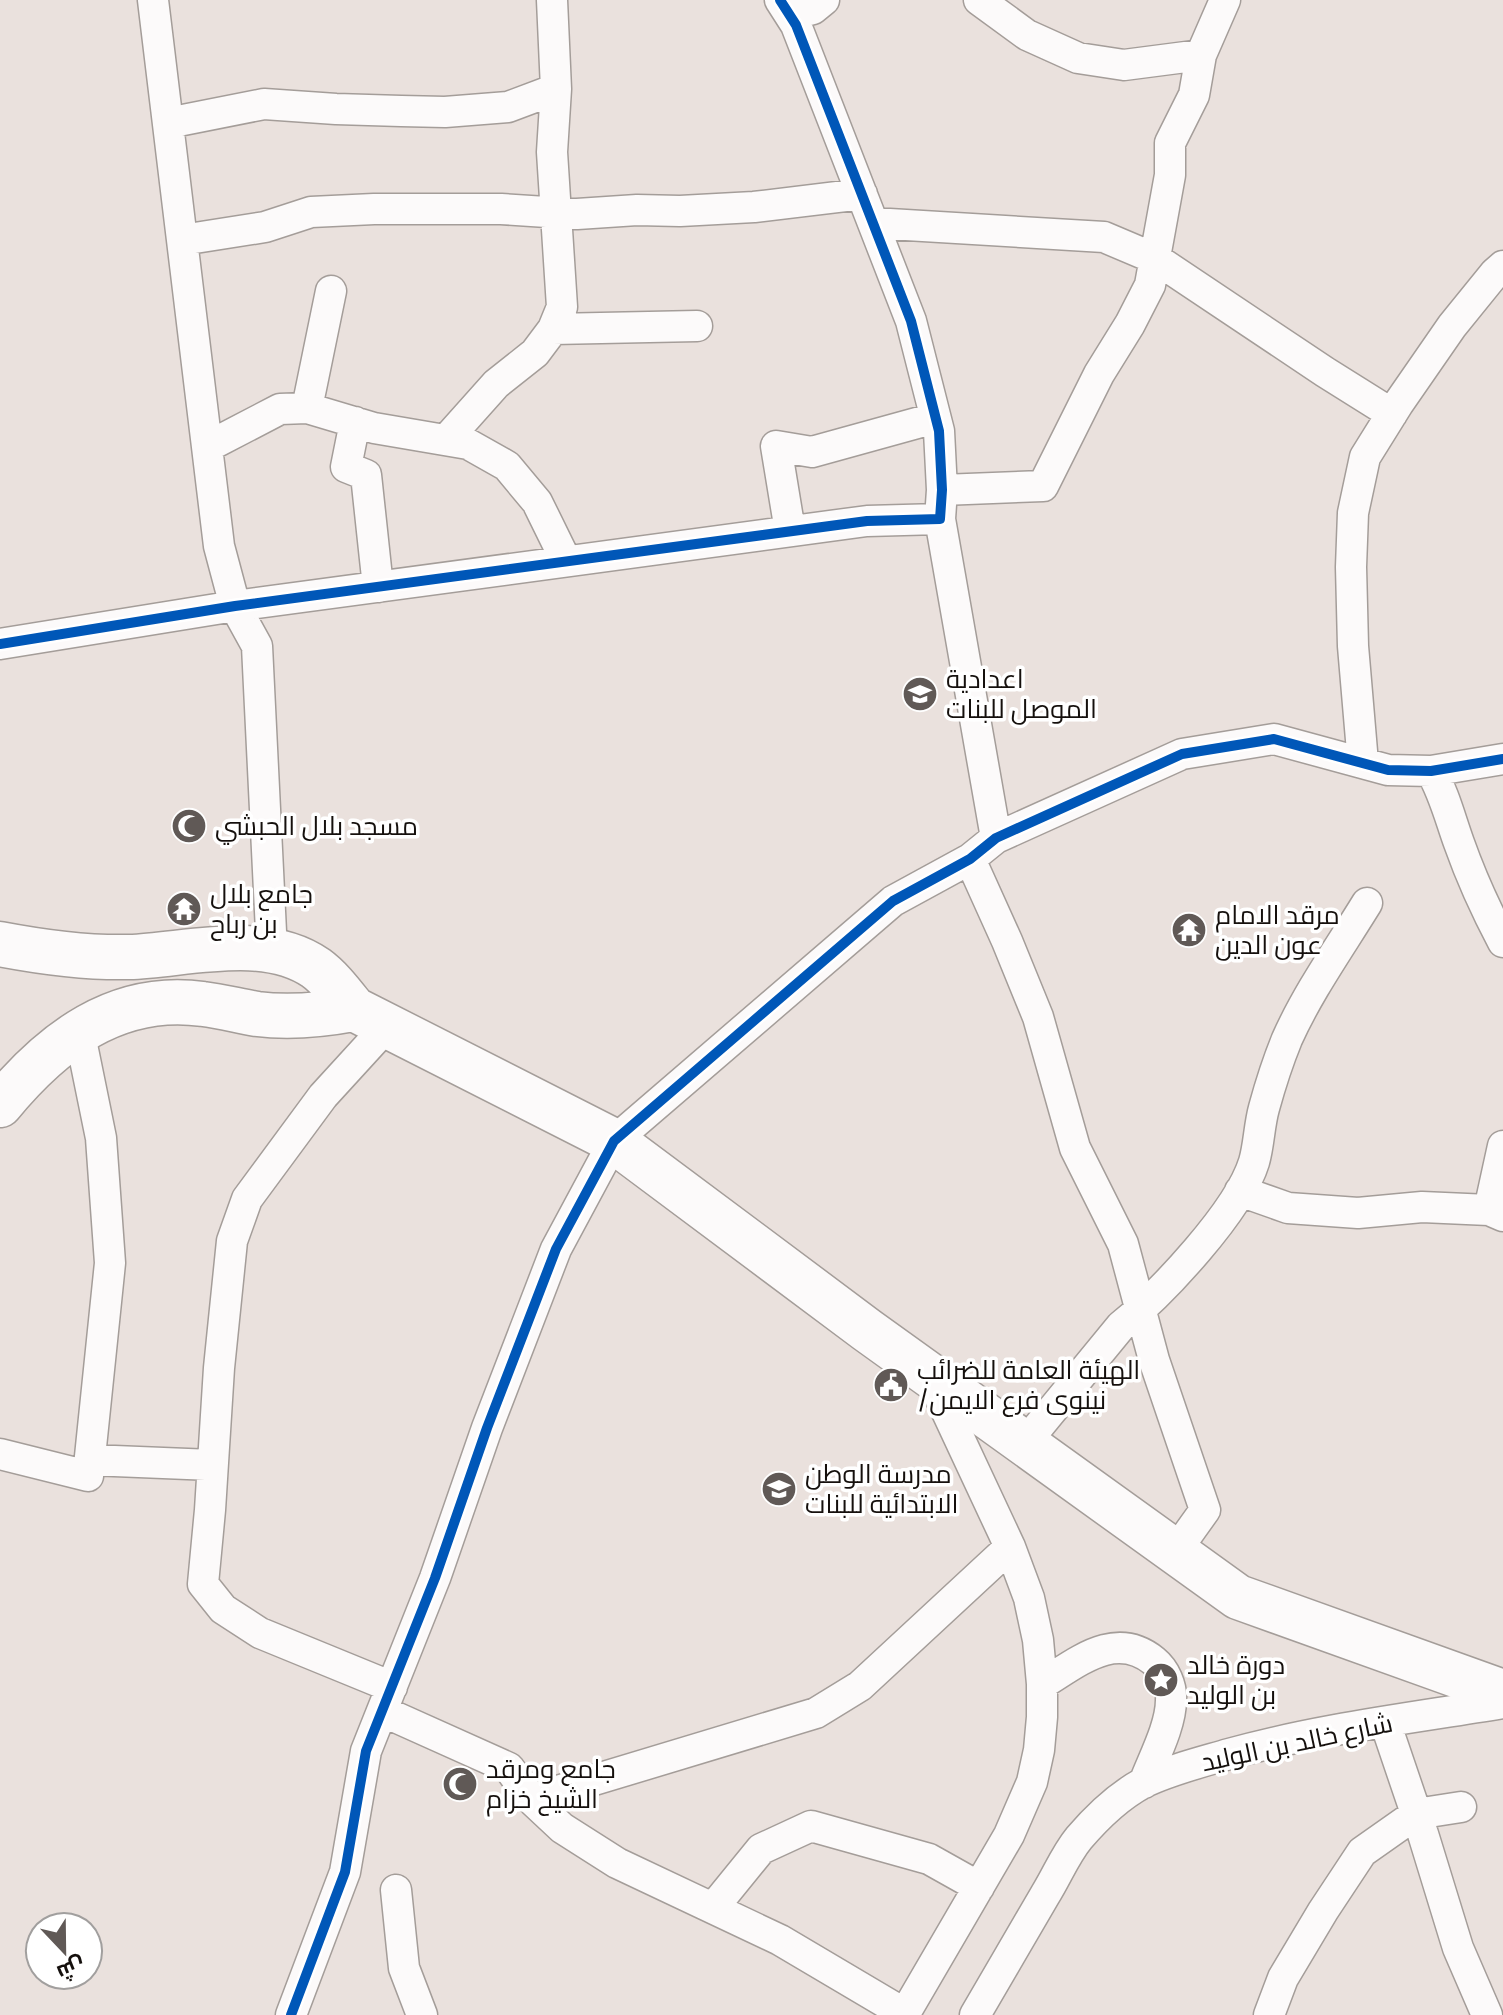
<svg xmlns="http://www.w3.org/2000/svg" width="1503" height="2015" viewBox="0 0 1503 2015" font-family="'Fira Sans Condensed',Cairo,sans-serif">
  <rect width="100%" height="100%" fill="#eae1dd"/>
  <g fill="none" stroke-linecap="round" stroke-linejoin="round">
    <defs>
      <path id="minor" d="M153,0L219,546L235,606L257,646L272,952
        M552,0L556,89L552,152L562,307L553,329
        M979,0L1027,35L1078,58L1124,65L1201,55
        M790,15L813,9L824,0
        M168,123L264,104L336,109L401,111L445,112L508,107L556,89
        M873,223L1104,237L1156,259L1325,372L1392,414
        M182,240L265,227L311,212L374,209H501L577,214L637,210L680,211L754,207L862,194
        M307,408L331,291
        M355,422L346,467L366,475L378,587
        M446,440L496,384L535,353L553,329L697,326
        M207,447L280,409L307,408L374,428L468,444L507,466L537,502L566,561
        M942,490L1043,486L1099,374L1130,324L1150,285L1170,175V143L1194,95L1201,55L1225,0
        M940,519L996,838
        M790,531L776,446L812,452L935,418
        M0,644L235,606L867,521L940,519L942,490L939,431L911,321L796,25L780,0
        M1363,763L1353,646L1351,567L1353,513L1365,457L1398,404L1452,326L1495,273L1503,266
        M1431,771C1444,793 1450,818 1459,843C1471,877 1486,910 1503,942
        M970,859L1007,941L1038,1017L1075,1148L1123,1244L1154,1360L1205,1510L1175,1552
        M387,1026L323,1096L247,1199L232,1241L219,1368L210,1510L203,1584L223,1609L260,1633L392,1687
        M1503,1146L1489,1210L1503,1216
        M1240,1191L1288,1208L1358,1213L1422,1207L1489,1210
        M1025,1443L1121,1326C1162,1293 1239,1211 1254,1162C1259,1145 1259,1126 1264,1108C1270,1086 1278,1061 1287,1039C1308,992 1340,947 1367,903
        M0,1454L88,1476L110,1263L101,1138L79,1030
        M90,1460L212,1465
        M1042,1684C1077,1663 1115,1629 1154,1661C1165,1670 1172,1686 1171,1700C1171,1726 1153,1759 1144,1783
        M382,1711L509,1768L531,1799L562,1828L617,1863L780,1940L905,2014
        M1385,1722L1423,1834L1458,1948L1487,2015
        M531,1799L816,1713L860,1686L1010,1547
        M396,1890L404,1968L422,2015
        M713,1908L761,1849L811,1826L929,1859L979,1887
        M291,2015L345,1872L366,1751L435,1578L487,1428L556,1249L614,1141L893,901L970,859L996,838L1182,754L1274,739L1388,770L1431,771L1503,759
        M904,2015L1009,1835L1032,1782L1039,1750L1042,1717V1684L1038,1640L1029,1598L1010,1547L932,1380
        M975,2015C998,1975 1022,1935 1045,1895C1057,1876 1065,1855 1079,1838C1097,1817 1119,1796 1143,1783C1169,1770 1202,1762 1229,1754C1319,1729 1412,1718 1503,1703
        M1269,2015L1283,1978L1323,1911L1362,1852L1416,1814L1461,1807"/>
      <path id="secondary" d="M0,944C42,952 86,958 129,957C187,955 264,932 316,968C331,979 342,994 354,1009L614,1141L867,1330L1238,1597L1503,1692
        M0,1105C52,1042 116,992 203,1004C221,1006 239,1011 257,1014C289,1018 322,1015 354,1009"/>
    </defs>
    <use href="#minor" stroke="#a49d99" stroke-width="33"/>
    <use href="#secondary" stroke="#a49d99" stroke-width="47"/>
    <use href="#minor" stroke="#fcfafa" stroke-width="30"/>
    <use href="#secondary" stroke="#fcfafa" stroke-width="44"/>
    <defs>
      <path id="cycleway" d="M0,644L235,606L867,521L940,519L942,490L939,431L911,321L796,25L780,0
        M291,2015L345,1872L366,1751L435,1578L487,1428L556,1249L614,1141L893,901L970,859L996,838L1182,754L1274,739L1388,770L1431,771L1503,759"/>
    </defs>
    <use href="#cycleway" stroke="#fff" stroke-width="15"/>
    <use href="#cycleway" stroke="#0057b8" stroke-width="10"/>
  </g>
  <defs>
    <symbol id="school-disc" viewBox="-11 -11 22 22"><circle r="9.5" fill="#605956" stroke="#fff"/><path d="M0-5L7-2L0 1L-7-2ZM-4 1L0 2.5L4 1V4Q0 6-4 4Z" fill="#fff"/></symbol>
    <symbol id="mosque-disc" viewBox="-11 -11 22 22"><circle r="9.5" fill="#605956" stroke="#fff"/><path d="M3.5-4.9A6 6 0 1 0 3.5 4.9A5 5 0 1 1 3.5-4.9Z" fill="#fff"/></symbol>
    <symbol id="temple-disc" viewBox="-11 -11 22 22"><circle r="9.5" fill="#605956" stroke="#fff"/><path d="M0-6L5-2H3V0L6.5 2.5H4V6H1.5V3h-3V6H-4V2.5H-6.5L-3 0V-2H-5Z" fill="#fff"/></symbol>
    <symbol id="civic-disc" viewBox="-11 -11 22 22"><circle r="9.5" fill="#605956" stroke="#fff"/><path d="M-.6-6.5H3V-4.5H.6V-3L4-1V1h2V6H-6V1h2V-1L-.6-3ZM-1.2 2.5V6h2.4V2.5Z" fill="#fff"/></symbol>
    <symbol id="sight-disc" viewBox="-11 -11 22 22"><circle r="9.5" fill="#605956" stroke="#fff"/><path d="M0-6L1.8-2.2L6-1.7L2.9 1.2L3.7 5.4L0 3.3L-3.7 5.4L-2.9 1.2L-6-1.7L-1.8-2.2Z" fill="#fff"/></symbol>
  </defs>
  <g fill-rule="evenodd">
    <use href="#school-disc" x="900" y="674" width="40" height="40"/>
    <use href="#mosque-disc" x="169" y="806" width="40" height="40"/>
    <use href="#temple-disc" x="164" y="889" width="40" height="40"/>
    <use href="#temple-disc" x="1169" y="910" width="40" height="40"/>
    <use href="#civic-disc" x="871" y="1365" width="40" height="40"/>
    <use href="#school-disc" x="759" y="1469" width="40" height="40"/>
    <use href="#sight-disc" x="1141" y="1660" width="40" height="40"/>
    <use href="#mosque-disc" x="440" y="1764" width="40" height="40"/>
  </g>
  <g text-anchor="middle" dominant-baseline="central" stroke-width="7" stroke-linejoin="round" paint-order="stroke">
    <g font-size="26" fill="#15100d" stroke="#fff" text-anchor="start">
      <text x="946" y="679">اعدادية<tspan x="946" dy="30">الموصل للبنات</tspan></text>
      <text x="215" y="826">مسجد بلال الحبشي</text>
      <text x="210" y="894">جامع بلال<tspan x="210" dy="30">بن رباح</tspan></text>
      <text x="1215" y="915">مرقد الامام<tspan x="1215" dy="30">عون الدين</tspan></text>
      <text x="917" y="1370">الهيئة العامة للضرائب<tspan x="917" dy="30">/نينوى فرع الايمن</tspan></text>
      <text x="805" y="1474">مدرسة الوطن<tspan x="805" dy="30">الابتدائية للبنات</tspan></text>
      <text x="1187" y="1665">دورة خالد<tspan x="1187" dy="30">بن الوليد</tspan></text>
      <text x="486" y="1769">جامع ومرقد<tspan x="486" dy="30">الشيخ خزام</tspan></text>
    </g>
    <g font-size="26" fill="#15100d" stroke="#fff">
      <text transform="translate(1297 1743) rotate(-12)">شارع خالد بن الوليد</text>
    </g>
  </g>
  <g transform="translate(64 1951) rotate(158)"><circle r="38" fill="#ffffff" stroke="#a19f9e" stroke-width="2"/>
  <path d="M0-6L14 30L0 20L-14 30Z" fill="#605956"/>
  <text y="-12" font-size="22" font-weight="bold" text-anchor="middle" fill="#15100d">ش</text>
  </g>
</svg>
